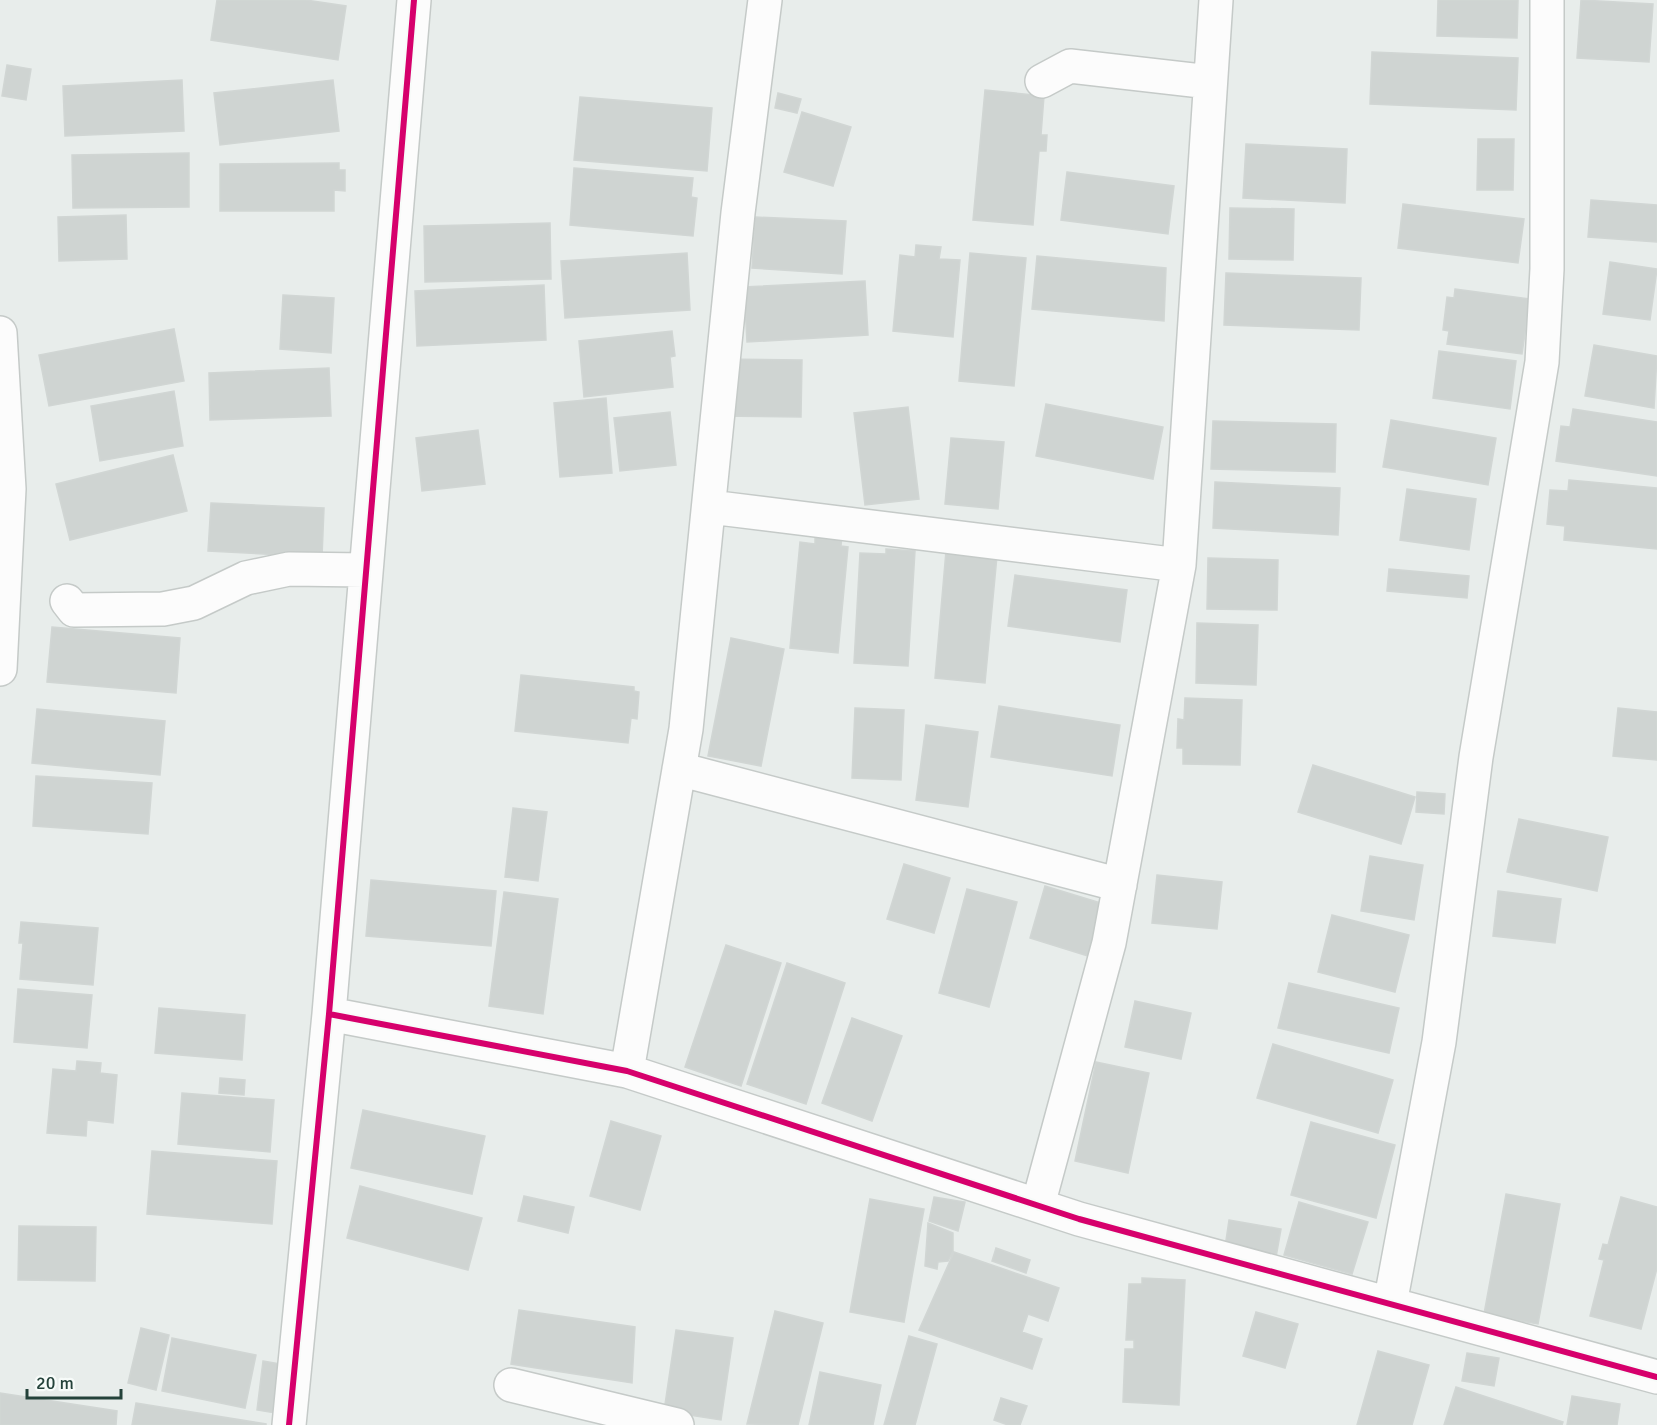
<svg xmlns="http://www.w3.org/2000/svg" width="1657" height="1425" viewBox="0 0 1657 1425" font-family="Signika,sans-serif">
  <rect width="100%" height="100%" fill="#e8edeb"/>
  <path fill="#cfd4d2" stroke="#d1d6d4" stroke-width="1.5" d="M217,0H306L346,6L338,60L211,40Z
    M1438,0H1518L1517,38L1437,36Z
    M1581,0L1653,4L1649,62L1577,58Z
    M1372,52L1518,58L1516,110L1370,104Z
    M7,65L31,69L26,100L2,96Z
    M182,80L184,131L65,136L63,86Z
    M333,80L339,131L220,145L214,93Z
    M985,90L1044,96L1041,135H1047L1046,151H1039L1033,225L973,220Z
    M778,93L801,99L797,113L775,108Z
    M580,97L712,108L707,171L574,160Z
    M802,112L851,127L833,186L784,172Z
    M1478,139H1514L1513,190H1477Z
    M1246,144L1347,149L1345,203L1243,198Z
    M189,153V207L73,208L72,155Z
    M339,163V170H345V191L334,190V211H220V164Z
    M574,168L693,178L691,197L697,198L693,236L570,225Z
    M1067,172L1174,186L1168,234L1061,220Z
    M1591,200L1657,205V242L1588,237Z
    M1403,204L1524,219L1518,263L1398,248Z
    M1230,208L1294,209L1293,260L1229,259Z
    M126,215L127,259L59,261L58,217Z
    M755,217L846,221L842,274L752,268Z
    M550,223L551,279L425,282L424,226Z
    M916,245L941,247L939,259L960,260L953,337L893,331L900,255L915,257Z
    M687,253L690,310L565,318L561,261Z
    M970,253L1026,258L1014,386L959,381Z
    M1037,256L1166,268L1164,321L1032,309Z
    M1610,262L1657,269L1650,320L1603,314Z
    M1226,273L1361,278L1359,330L1224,325Z
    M865,281L868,335L747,342L744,287Z
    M544,285L546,340L417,346L415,291Z
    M1455,289L1530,299L1522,354L1447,344L1449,331L1443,330L1447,297L1454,298Z
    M283,295L334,298L331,353L280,349Z
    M174,329L184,381L49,406L39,355Z
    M672,331L675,356L670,357L673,387L584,397L579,341Z
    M1594,345L1657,356L1654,408L1585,396Z
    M1439,351L1516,361L1510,409L1433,398Z
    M717,359L802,360L801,417L716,416Z
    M329,368L331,416L210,420L209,373Z
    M174,391L183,446L100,461L91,406Z
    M606,398L612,473L560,477L554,403Z
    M1046,404L1163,427L1153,479L1036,456Z
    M908,407L919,499L865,505L854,413Z
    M1573,409L1657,422V476L1556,461L1561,426L1570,427Z
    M670,412L676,465L620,471L614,418Z
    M1391,420L1496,438L1488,485L1383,467Z
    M1213,421L1336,424L1335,472L1211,469Z
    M478,430L485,484L422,491L416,438Z
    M951,438L1004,442L998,509L945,504Z
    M173,455L187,511L70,540L56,484Z
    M1569,480L1657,488V549L1564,540L1565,526L1547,524L1550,490L1568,491Z
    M1215,482L1340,488L1338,535L1213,528Z
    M1407,489L1476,499L1469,550L1400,540Z
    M211,503L324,508L322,557L208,551Z
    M815,533L842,535L841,546L848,547L838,653L790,648L800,542L815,544Z
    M886,549L915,551L908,666L854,663L860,553L886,554Z
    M946,551L997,556L985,683L935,678Z
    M1208,558L1278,560L1277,610L1207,609Z
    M1389,569L1469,576L1467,598L1387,591Z
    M1015,575L1127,590L1120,642L1008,626Z
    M1197,623L1258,625L1256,685L1196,683Z
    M52,627L180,638L176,693L47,682Z
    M731,638L784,649L761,766L708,756Z
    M521,675L634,687V691L639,692L637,719L631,718L628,743L515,731Z
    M1185,698L1242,700L1240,765L1183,764V748H1177L1178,719L1184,720Z
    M999,706L1120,725L1112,776L991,757Z
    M855,708L904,710L901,780L852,778Z
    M1618,708L1657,712V760L1613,756Z
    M37,709L165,721L160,775L32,763Z
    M926,725L978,732L968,807L916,800Z
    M1313,765L1415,797L1401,844L1298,812Z
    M36,776L152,783L148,834L33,826Z
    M1417,792L1445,794L1444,814L1416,812Z
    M513,808L547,812L538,881L505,877Z
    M1519,819L1608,837L1597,891L1507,872Z
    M1370,856L1423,865L1414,920L1361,911Z
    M904,864L950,878L934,933L887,919Z
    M1157,875L1222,882L1217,929L1152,923Z
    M371,880L496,891L491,946L366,936Z
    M1045,886L1104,904L1088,956L1030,938Z
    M967,889L1017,902L989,1007L939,993Z
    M1498,891L1561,899L1555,943L1493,936Z
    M504,892L558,899L543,1014L489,1006Z
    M1332,915L1409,935L1395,992L1318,972Z
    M21,922L98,928L93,985L20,979L23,943H19Z
    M726,945L781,963L741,1086L685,1067Z
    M787,963L845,983L806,1104L747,1084Z
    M1289,983L1399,1008L1389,1053L1278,1028Z
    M18,989L92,995L87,1048L14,1042Z
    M1135,1001L1191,1013L1181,1059L1125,1047Z
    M159,1008L245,1015L242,1060L155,1053Z
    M852,1018L902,1036L872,1121L822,1103Z
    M1273,1044L1393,1080L1378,1133L1257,1098Z
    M77,1061L101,1063L100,1073L117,1075L113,1123L87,1120L86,1136L47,1133L53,1069L76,1071Z
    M1096,1062L1149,1073L1128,1173L1075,1161Z
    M220,1078L245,1080L244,1095L219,1093Z
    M182,1093L274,1100L270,1152L178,1144Z
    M363,1110L485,1136L472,1194L351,1168Z
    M611,1121L661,1136L640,1210L590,1196Z
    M1311,1122L1395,1145L1376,1218L1291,1195Z
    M152,1151L277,1161L272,1224L147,1214Z
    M360,1186L482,1218L468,1270L347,1238Z
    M1506,1194L1560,1204L1538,1324L1484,1314Z
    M524,1196L574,1207L568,1233L518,1221Z
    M934,1197L965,1202L958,1231L929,1221Z
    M1621,1197L1657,1207V1268L1641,1329L1590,1316L1604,1260L1599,1259L1603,1244L1608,1245Z
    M870,1199L924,1209L904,1322L850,1312Z
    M1299,1202L1368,1222L1352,1274L1284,1255Z
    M1229,1220L1281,1229L1275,1263L1224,1254Z
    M928,1223L953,1233V1251L948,1261L938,1262L937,1269L925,1266Z
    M19,1226L96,1227L95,1281L18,1280Z
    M996,1248L1030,1260L1026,1273L992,1261Z
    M954,1252L1059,1288L1048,1321L1028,1314L1022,1332L1042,1339L1032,1369L919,1330Z
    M1142,1278L1185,1280L1179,1405L1123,1402L1125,1349H1134V1340H1126L1129,1284H1142Z
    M519,1310L635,1327L632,1383L511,1364Z
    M775,1311L823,1323L798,1425L747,1424Z
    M1256,1312L1298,1324L1285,1368L1243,1356Z
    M141,1328L169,1335L156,1390L128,1383Z
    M676,1330L733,1338L721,1420L664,1411Z
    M909,1336L937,1344L915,1425H884Z
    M172,1338L256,1355L245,1408L162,1391Z
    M1378,1351L1429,1365L1412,1425H1357Z
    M1467,1353L1499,1358L1494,1386L1462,1381Z
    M263,1361L281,1364L275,1413L257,1410Z
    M820,1372L881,1385L873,1425H809Z
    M1456,1387L1563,1422L1562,1425H1444Z
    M0,1393L117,1411L116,1425H0Z
    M1572,1396L1620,1404L1617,1425H1567Z
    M1001,1398L1027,1406L1020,1425H1008L994,1420Z
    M136,1403L266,1424V1425H132Z"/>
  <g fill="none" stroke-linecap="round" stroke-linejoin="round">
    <defs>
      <path id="minor" d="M1042,81L1070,66L1210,82
        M0,333L9,489L0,669
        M710,507L1179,565
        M67,601L74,610L163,609L194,603L246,578L289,569L366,570
        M679,769L1120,885
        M329,1014L627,1071L1079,1219L1657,1377
        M627,1071L686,729L738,213L765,0
        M1038,1205L1109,943L1179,565L1216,0
        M1390,1304L1439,1042L1476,757L1542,362L1547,269V0
        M511,1385L677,1425
        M289,1425L329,1014L414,0"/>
    </defs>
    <use href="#minor" stroke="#c5cac8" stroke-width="36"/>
    <use href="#minor" stroke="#fcfcfc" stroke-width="33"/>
    <defs>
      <path id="cycleway" d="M329,1014L627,1071L1079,1219L1657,1377
        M289,1425L329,1014L414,0"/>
    </defs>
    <use href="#cycleway" stroke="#f7fbf9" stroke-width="10"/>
    <use href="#cycleway" stroke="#d6006c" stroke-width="6"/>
  </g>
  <path d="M27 1389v9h94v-9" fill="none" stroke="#24423a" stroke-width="3"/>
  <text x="36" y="1389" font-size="18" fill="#24423a" stroke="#f7fbf9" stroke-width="4.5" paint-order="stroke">20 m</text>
</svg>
